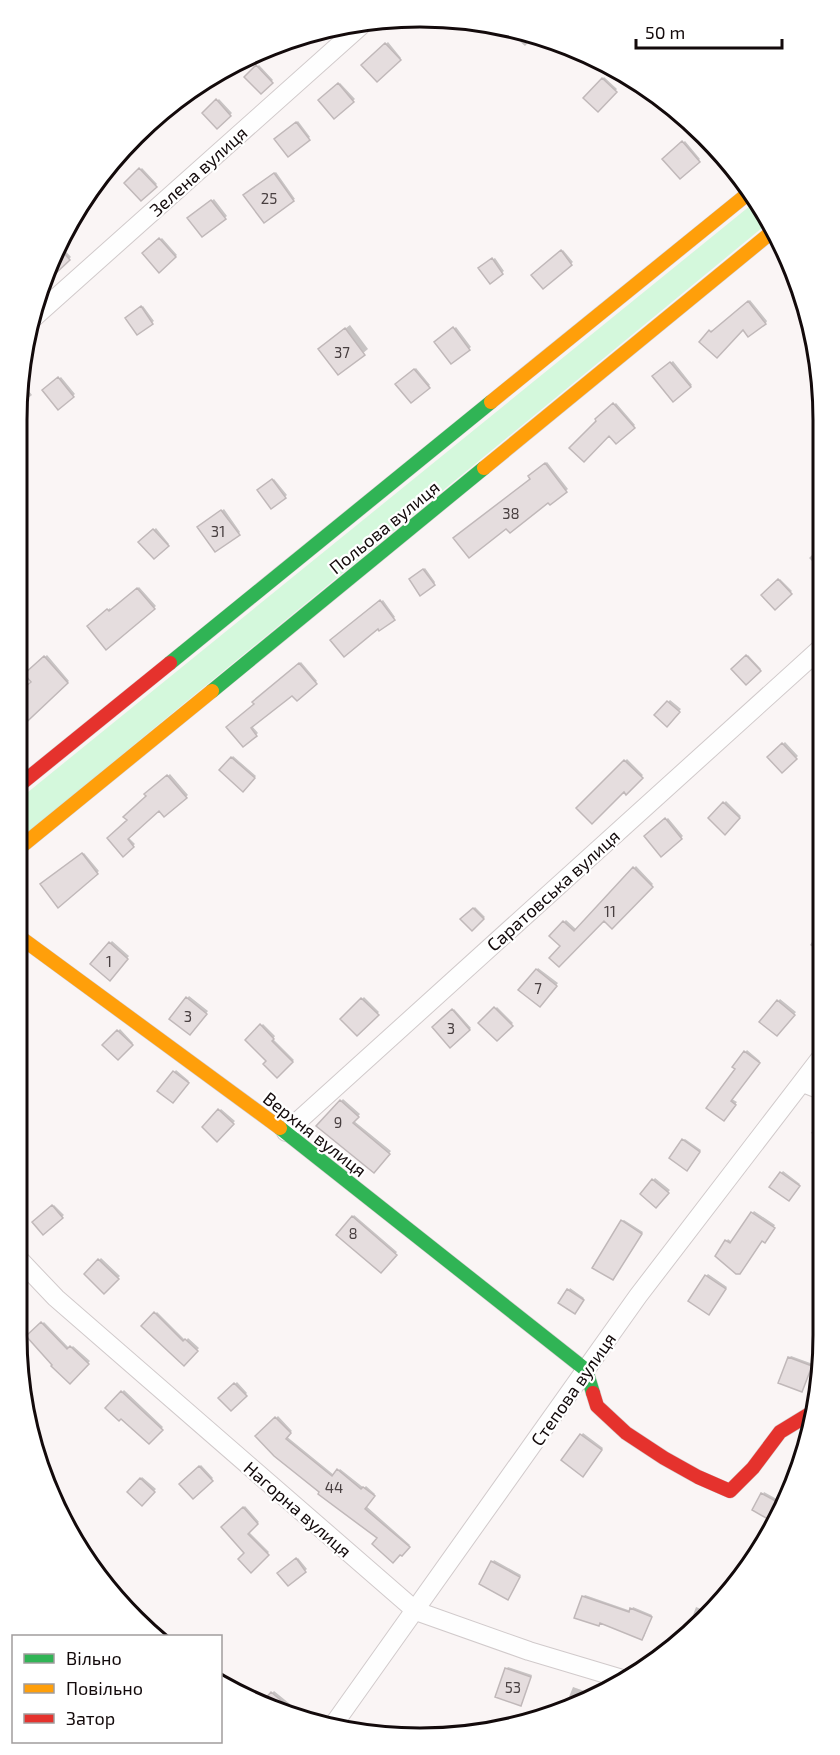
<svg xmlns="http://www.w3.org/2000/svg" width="840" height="1755" viewBox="0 0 840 1755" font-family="'Exo 2',sans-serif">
  <rect width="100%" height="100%" fill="#faf5f5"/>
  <path fill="#d4f8dc" d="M756,201L768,223L17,841V801Z"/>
  <path fill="#0003" d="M512,28L535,35L525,46L509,32Z
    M388,42L401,58L377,80L363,65Z
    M259,65L273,80L261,92L246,77Z
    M604,77L617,89L598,110L585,98Z
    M340,83L355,99L334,117L320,100Z
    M219,99L232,113L217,127L204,113Z
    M298,121L310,137L288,155L276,139Z
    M685,141L700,159L680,177L664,159Z
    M142,168L157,184L141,199L126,183Z
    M276,172L295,199L293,200L247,193Z
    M214,199L227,216L202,235L189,218Z
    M162,238L177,255L159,271L144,253Z
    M59,244L71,257L41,285L47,265Z
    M563,250L573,262L543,286L533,275Z
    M495,258L504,271L490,281L480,268Z
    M750,300L767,321L766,323L748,335L743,328L701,342L712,330L713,331Z
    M143,306L154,321L137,333L129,316Z
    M350,325L368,349L339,373L324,345Z
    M456,327L471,347L451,362L436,342Z
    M673,361L692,385L674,400L654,376Z
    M416,368L430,385L411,401L397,384Z
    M61,377L75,394L58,408L44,390Z
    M20,380L32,395L18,406Z
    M616,403L635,425L616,442L597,419Z
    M547,462L568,489L550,503L530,476Z
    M274,479L287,495L272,507L259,491Z
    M224,509L240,532L239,533L201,526Z
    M156,528L169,544L154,557L140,542Z
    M821,546V568L820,569L809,558Z
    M425,568L435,582L434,584L412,578Z
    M780,579L792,591L775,608L763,595Z
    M139,587L156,606L106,648L89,626L110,608L111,611Z
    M383,600L395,617L379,629L378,627L332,640Z
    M47,655L69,681L19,728L33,682L26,674Z
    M748,655L761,669L746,683L733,669Z
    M301,662L317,681L297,699L293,693L252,726L258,733L244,745L256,700Z
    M670,700L681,709L667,725L656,715Z
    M785,742L798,756L782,771L769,757Z
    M233,756L256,776L243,790L221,770Z
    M627,759L643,775L626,793L624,790L578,808Z
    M170,774L188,795L164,815L159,809L128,837L135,844L123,855L129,820L148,796L146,794Z
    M726,801L741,816L725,832L710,818Z
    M668,818L683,836L661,855L646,836Z
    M84,853L99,871L58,905L44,883Z
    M636,866L653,884L612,927L604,919L562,946L551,936L566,920L577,930Z
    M475,907L485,917L472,929L462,919Z
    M822,927V954L810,945Z
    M112,941L129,956L110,979L92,964Z
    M538,968L558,983L540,1005L520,990Z
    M189,996L208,1011L190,1033L171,1018Z
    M364,997L379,1012L357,1034L342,1019Z
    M780,999L796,1012L777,1034L762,1022Z
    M497,1007L513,1023L497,1039L481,1023Z
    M454,1009L471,1028L450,1046L434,1027Z
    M263,1024L275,1036L273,1039L294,1060L277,1076L268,1061L247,1040Z
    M120,1029L133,1043L118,1058L105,1045Z
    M747,1050L760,1061L732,1099L737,1102L724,1119L737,1069L734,1066Z
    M176,1070L189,1081L173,1101L160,1091Z
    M343,1099L360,1114L354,1121L391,1151L374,1171L318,1126Z
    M221,1109L235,1121L217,1140L204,1127Z
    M823,1115V1140L811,1133Z
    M685,1139L701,1150L689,1168L683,1140Z
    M783,1171L800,1184L789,1199L771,1186Z
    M655,1178L670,1190L656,1206L642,1194Z
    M54,1205L64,1215L43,1233L34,1222Z
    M754,1211L775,1225L766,1239H762L717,1256L728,1239L732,1242Z
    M354,1215L397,1252L381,1271L338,1235Z
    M624,1220L643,1232L614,1277L622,1221Z
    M101,1258L120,1276L104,1292L86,1274Z
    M708,1274L727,1287L711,1311L706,1276Z
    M570,1288L584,1298L576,1310L569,1290Z
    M157,1312L186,1341L188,1338L199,1348L184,1364L143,1326Z
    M44,1322L70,1349L73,1346L90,1361L70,1382L28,1336Z
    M791,1356L813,1364L802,1390L789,1358Z
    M237,1382L247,1393L231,1409L220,1398Z
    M124,1390L163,1427L149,1442L121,1417L107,1408Z
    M278,1416L292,1431L286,1436L334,1475L340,1469L364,1488L366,1486L375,1494L366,1506L410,1545L393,1561L379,1537L321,1492L257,1437Z
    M583,1433L603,1448L585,1473L563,1460Z
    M201,1465L213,1478L194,1497L181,1484Z
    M142,1477L156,1489L142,1504L129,1491Z
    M764,1492L784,1503L773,1521L763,1494Z
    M245,1506L259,1522L248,1531L269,1552L251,1570L246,1553L223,1527Z
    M298,1558L307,1569L288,1584L279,1573Z
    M494,1560L521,1575L509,1596L481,1583Z
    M585,1595L631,1611L633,1607L652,1615L644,1637L642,1639L601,1623L599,1625L583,1597Z
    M696,1607L711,1613L688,1634H686Z
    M508,1667L532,1675L520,1705L506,1669Z
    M573,1687L590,1693L588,1700L565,1707Z
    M274,1691L290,1704L282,1713L261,1705Z"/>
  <path fill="#e5ddde" stroke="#c0b8b9" stroke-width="1.5" d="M385,43L401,60L377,82L361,65Z
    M256,65L273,83L261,94L244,77Z
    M602,78L617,92L598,112L583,98Z
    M338,83L354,102L334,119L318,100Z
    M216,99L231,116L217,129L202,113Z
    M296,122L310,140L288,157L274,139Z
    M682,141L700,162L680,179L662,159Z
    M139,168L157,187L141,201L124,183Z
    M274,173L294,201L264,223L243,195Z
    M211,200L226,219L202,237L187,218Z
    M159,238L176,257L159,273L142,253Z
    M58,246L70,260L40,288L47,265Z
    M561,250L572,265L543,289L531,275Z
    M492,258L503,274L490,284L478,268Z
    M748,301L766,324L748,337L743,330L717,358L699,342L709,330L711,332Z
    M141,306L153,324L137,335L125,318Z
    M453,327L470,350L451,364L434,342Z
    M345,328L365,355L338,375L318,349Z
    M670,362L691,387L673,402L652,376Z
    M414,369L430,388L411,403L395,384Z
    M58,377L74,397L58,410L42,390Z
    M613,403L635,428L616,444L609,436L584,462L569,448L596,421L595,419Z
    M545,463L567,492L550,505L548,503L510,533L506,529L469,558L453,538L530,479L528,476Z
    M272,479L286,498L271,509L257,490Z
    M221,510L240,535L215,552L197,527Z
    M153,529L169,546L154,559L138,542Z
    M423,569L435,585L420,596L409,579Z
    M778,579L792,594L775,610L761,595Z
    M137,588L155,609L106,650L87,626L107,609L109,611Z
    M380,600L395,620L379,631L378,629L344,657L330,640Z
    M746,655L761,671L746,685L731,669Z
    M44,656L68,683L16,732V694L31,682L24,674Z
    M299,663L317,684L297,701L292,696L251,728L257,736L243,747L226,727L254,704L252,702Z
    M667,701L680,712L667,727L654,715Z
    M782,743L797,759L782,773L767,757Z
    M231,757L255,778L243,792L219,770Z
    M624,760L643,778L626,795L624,792L592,824L576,808Z
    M167,775L187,798L164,817L159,811L128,839L134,847L123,857L107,838L127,820L123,817L146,796L144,794Z
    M723,802L740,818L725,835L708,818Z
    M665,818L682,839L661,857L644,836Z
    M82,853L98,874L58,908L40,884Z
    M633,867L653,887L612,929L604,921L559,967L549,958L560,946L549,936L563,921L574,931Z
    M473,908L484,919L472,931L460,919Z
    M109,942L128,959L110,981L90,964Z
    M536,969L557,986L540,1007L518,990Z
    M186,997L207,1014L190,1035L169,1019Z
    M361,998L379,1015L357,1036L340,1019Z
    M777,1000L795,1015L777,1036L759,1022Z
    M494,1007L513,1026L497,1041L478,1023Z
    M452,1009L470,1030L450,1048L432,1027Z
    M260,1024L274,1039L272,1041L293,1062L277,1078L263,1064L266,1061L245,1040Z
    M117,1030L133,1045L118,1060L102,1045Z
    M744,1051L760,1063L731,1101L736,1105L724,1121L706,1108L735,1069L732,1067Z
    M173,1071L189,1083L173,1103L157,1091Z
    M340,1100L359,1117L353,1123L390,1154L374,1173L316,1126Z
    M218,1109L234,1124L217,1142L202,1127Z
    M682,1139L700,1152L687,1171L669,1158Z
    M780,1172L800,1186L789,1201L769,1187Z
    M652,1179L669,1193L656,1208L640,1194Z
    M52,1205L63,1218L43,1235L32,1222Z
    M751,1212L775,1228L765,1243L762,1241L740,1274H736L715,1256L725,1240L730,1243Z
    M352,1216L397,1255L381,1273L336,1235Z
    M621,1220L642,1234L613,1280L592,1268Z
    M98,1259L119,1279L104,1294L84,1274Z
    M705,1275L726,1289L709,1315L688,1301Z
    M567,1289L584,1300L575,1314L558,1303Z
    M154,1312L183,1341L185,1339L198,1351L184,1366L141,1326Z
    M41,1322L67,1349L70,1346L89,1364L70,1384L51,1366L52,1365L26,1336Z
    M788,1357L812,1366L802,1392L778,1383Z
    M234,1383L247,1396L231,1411L218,1398Z
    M121,1391L163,1430L149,1444L121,1419L119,1421L105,1408Z
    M275,1417L291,1433L286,1439L332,1476L337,1469L361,1489L363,1487L375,1496L365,1509L410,1547L402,1556L400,1555L393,1563L372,1544L377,1538L318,1494L319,1492L274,1456L255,1436Z
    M580,1434L602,1450L583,1477L561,1460Z
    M199,1466L213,1481L193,1499L179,1484Z
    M140,1478L155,1492L142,1506L127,1492Z
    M761,1493L783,1505L773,1522L752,1510Z
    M243,1507L258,1524L248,1534L269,1555L251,1573L238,1559L244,1553L221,1527Z
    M296,1558L306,1572L288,1586L277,1573Z
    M491,1561L520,1577L508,1600L479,1584Z
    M582,1596L629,1612L630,1608L652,1617L642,1640L600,1623L599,1626L574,1618Z
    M505,1668L531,1677L521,1706L495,1697Z
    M271,1692L303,1719L260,1705Z"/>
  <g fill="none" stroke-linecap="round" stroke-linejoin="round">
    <defs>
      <path id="street" d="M30,321L365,22
        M803,1083L823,1091
        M286,1132L821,648
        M17,1257L56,1298L416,1611L529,1651L626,1680
        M331,1728L638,1296L822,1056"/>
      <path id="fast" d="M170,663L491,402
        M212,691L484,468
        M280,1128L586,1370L593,1393"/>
      <path id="slow" d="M491,402L750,192
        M484,468L773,231
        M17,850L212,691
        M17,935L280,1128"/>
      <path id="jam" d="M17,787L170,663
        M593,1393L597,1406L626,1433L664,1458L698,1477L730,1491L753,1468L780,1432L816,1410"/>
    </defs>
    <use href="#street" stroke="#d1cacb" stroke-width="20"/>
    <use href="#fast" stroke="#d1cacb" stroke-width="15"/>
    <use href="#slow" stroke="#d1cacb" stroke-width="15"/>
    <use href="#jam" stroke="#d1cacb" stroke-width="15"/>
    <use href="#street" stroke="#fefefe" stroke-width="18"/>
    <use href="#fast" stroke="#30b455" stroke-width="14"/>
    <use href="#slow" stroke="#ff9f0a" stroke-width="14"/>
    <use href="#jam" stroke="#e5322d" stroke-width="14"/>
  </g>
  <g text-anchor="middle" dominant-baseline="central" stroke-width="4.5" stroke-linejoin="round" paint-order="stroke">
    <g font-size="15" fill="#483f40">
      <text x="269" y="198">25</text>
      <text x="342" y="352">37</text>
      <text x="511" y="513">38</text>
      <text x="218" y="531">31</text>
      <text x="610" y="911">11</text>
      <text x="109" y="961">1</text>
      <text x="538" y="988">7</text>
      <text x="188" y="1016">3</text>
      <text x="451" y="1028">3</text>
      <text x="338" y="1122">9</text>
      <text x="353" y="1233">8</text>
      <text x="334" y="1487">44</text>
      <text x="513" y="1687">53</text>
    </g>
    <g font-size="18" fill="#130a0b" stroke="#fff">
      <text transform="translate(198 171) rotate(-42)">Зелена вулиця</text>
      <text transform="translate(384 527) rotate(-39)">Польова вулиця</text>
      <text transform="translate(553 890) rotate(-42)">Саратовська вулиця</text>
      <text transform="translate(315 1134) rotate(38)">Верхня вулиця</text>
      <text transform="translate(573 1389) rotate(-55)">Степова вулиця</text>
      <text transform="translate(298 1509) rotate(41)">Нагорна вулиця</text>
    </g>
  </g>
  <path d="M0 0H840V1755H0ZM420 27H420A393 393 0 0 1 813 420V1335A393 393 0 0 1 420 1728H420A393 393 0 0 1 27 1335V420A393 393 0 0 1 420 27Z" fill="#fff" fill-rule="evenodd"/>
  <path fill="none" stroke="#130a0b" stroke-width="3" d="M420 27H420A393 393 0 0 1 813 420V1335A393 393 0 0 1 420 1728H420A393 393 0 0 1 27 1335V420A393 393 0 0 1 420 27Z"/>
  <rect x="12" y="1635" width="210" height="108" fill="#ffffff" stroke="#a19d9d" stroke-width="1.5"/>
  <rect x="24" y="1654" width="30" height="9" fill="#30b455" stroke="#a19d9d" stroke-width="1.5"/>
  <text x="66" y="1665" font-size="18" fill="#130a0b">Вільно</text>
  <rect x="24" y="1684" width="30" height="9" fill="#ff9f0a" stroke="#a19d9d" stroke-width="1.5"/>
  <text x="66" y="1695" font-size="18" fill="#130a0b">Повільно</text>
  <rect x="24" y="1714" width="30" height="9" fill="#e5322d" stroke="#a19d9d" stroke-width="1.5"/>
  <text x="66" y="1725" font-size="18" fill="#130a0b">Затор</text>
  <path d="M636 39v9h146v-9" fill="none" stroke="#130a0b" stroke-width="3"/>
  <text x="645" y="39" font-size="18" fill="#130a0b" stroke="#ffffff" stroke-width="4.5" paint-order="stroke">50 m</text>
</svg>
